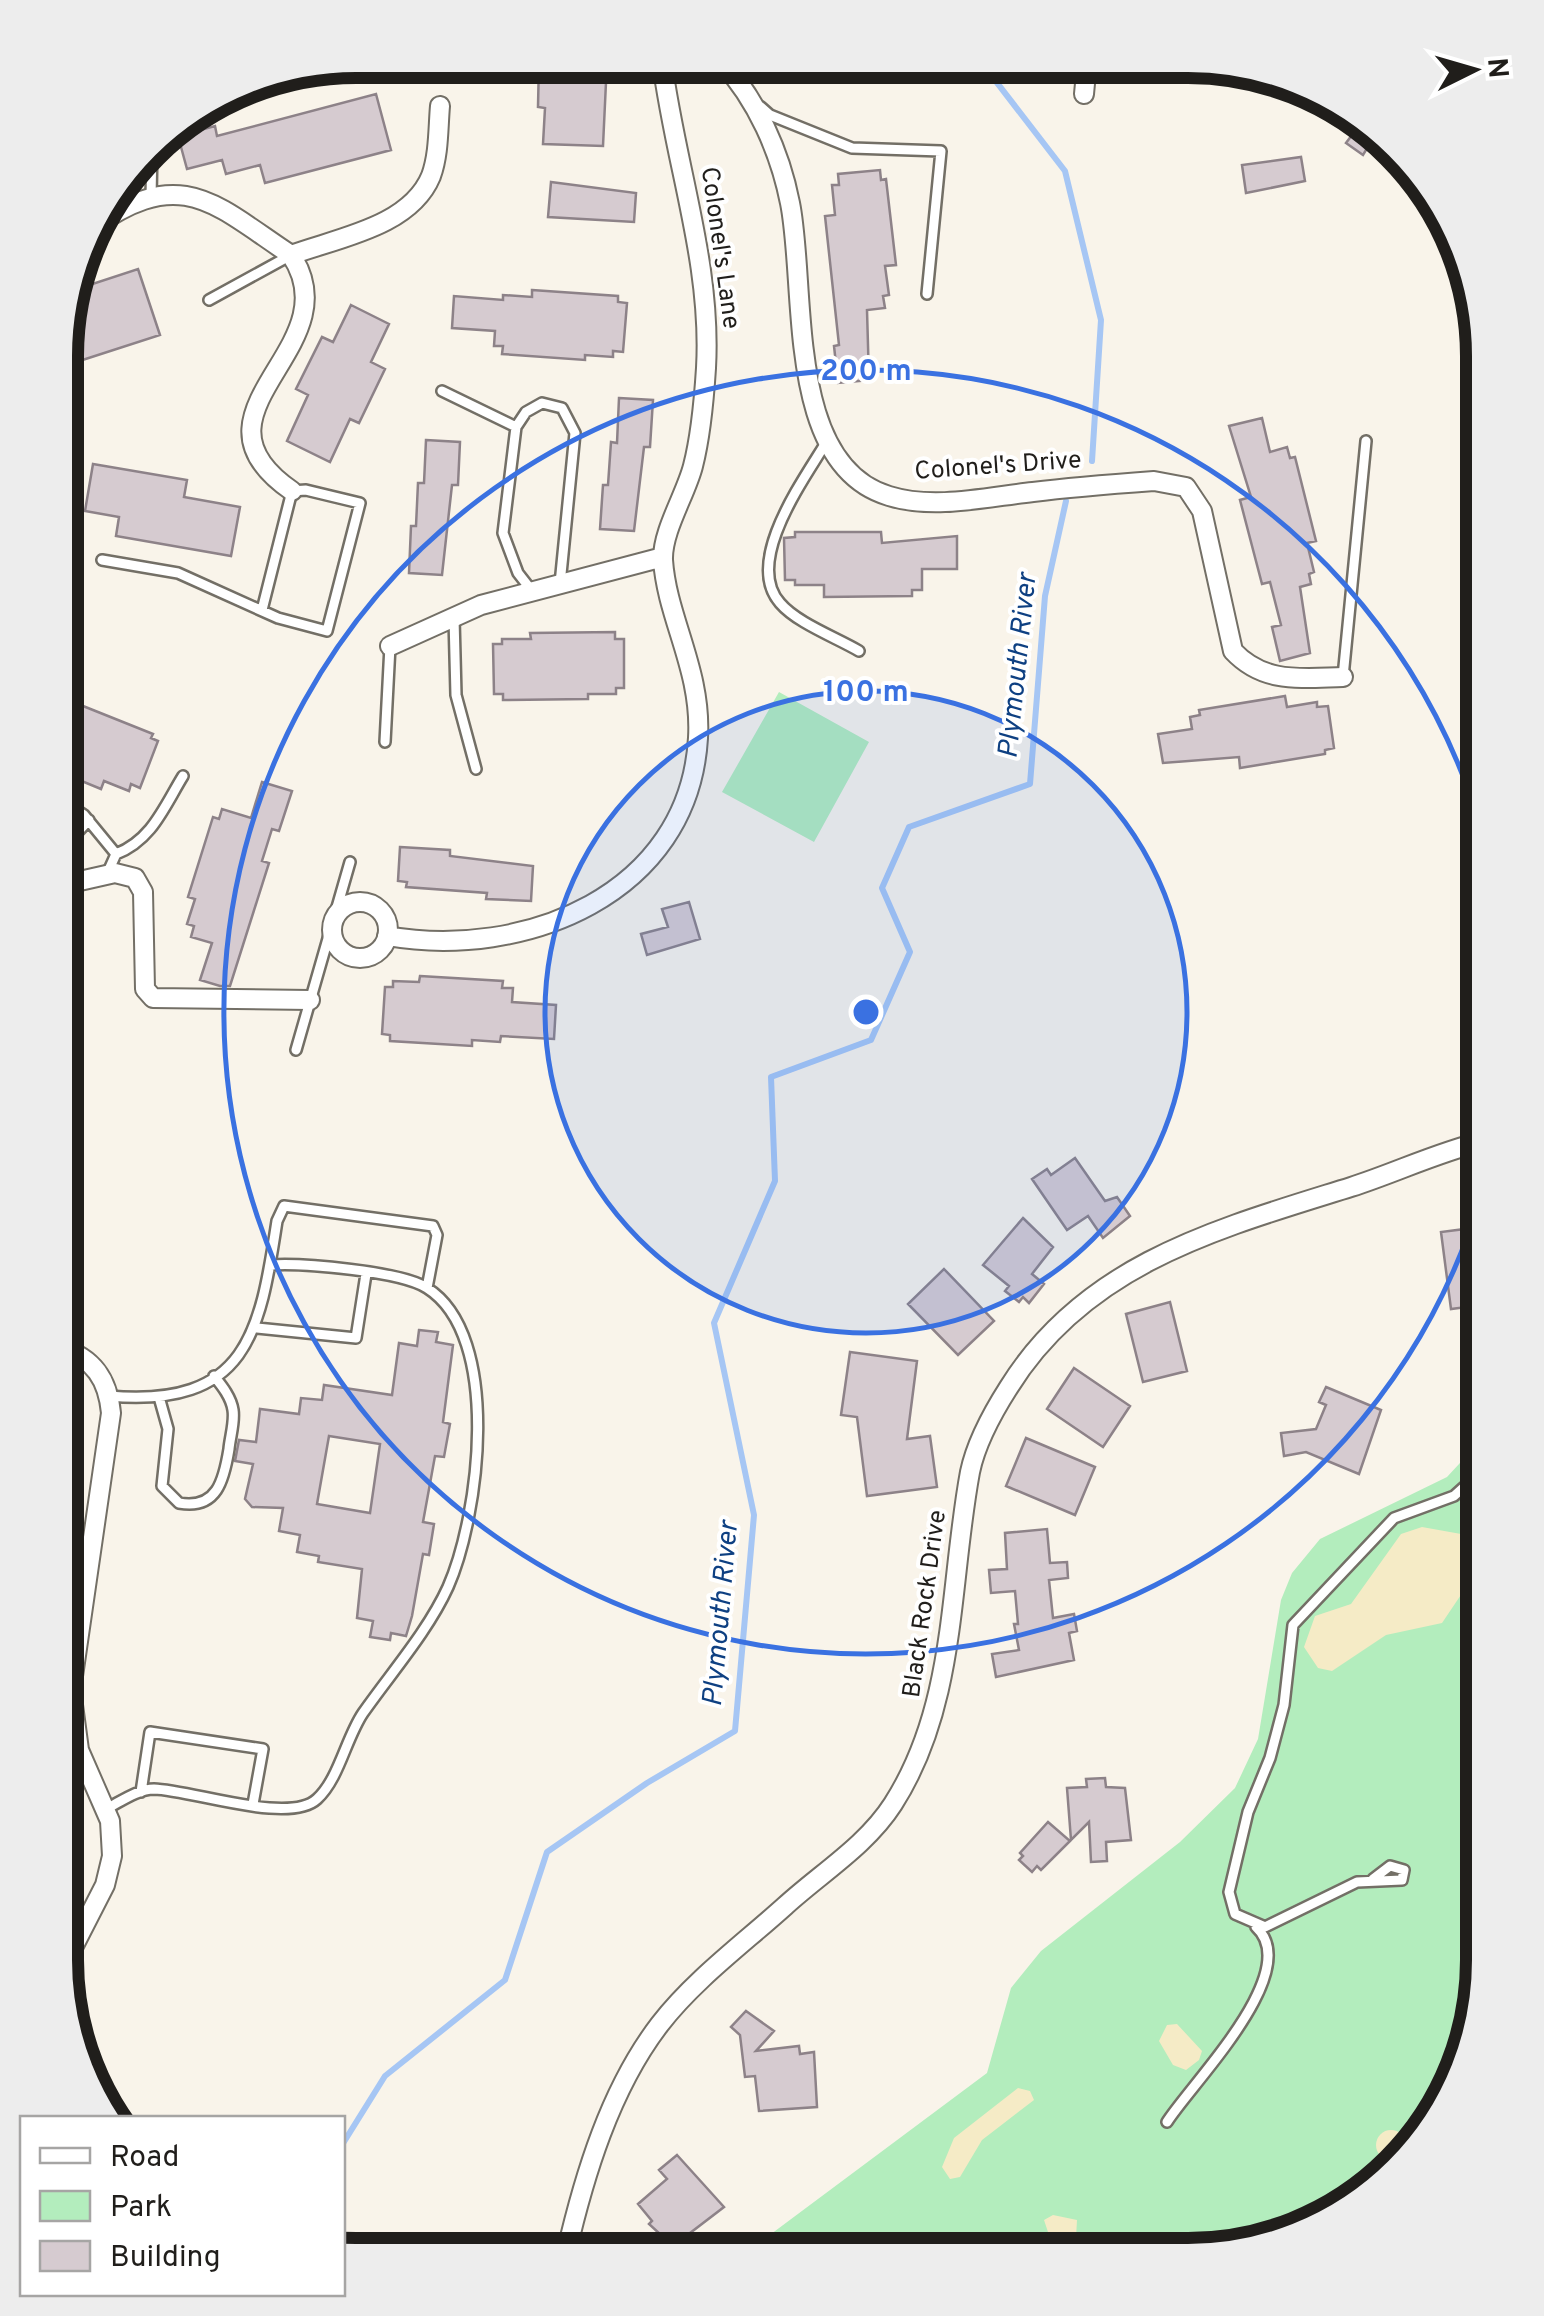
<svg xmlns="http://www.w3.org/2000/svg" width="1544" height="2316" viewBox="0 0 1544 2316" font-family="Overpass,sans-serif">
  <rect width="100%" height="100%" fill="#f9f4ea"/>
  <path fill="#b3edbd" d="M779,692L869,742L814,842L722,792Z
    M1484,1437L1483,1981L1423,2140L1302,2233L1189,2256L743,2255L987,2073L1011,1988L1041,1951L1180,1842L1235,1788L1258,1739L1281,1600L1292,1573L1320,1539L1447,1477Z"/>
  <path fill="#f5ebc6" d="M1422,1527L1461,1534L1477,1546V1571L1442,1623L1386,1635L1332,1671L1318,1668L1304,1647L1315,1616L1351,1604L1401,1534Z
    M1483,1736V1800L1463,1771Z
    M1177,2024L1202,2051L1199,2060L1186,2070L1173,2065L1159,2041L1167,2025Z
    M1018,2088L1030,2091L1034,2100L982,2140L960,2177L950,2179L942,2167L954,2138Z
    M1376 2145a15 15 0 1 1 30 0a15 15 0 1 1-30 0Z
    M1053,2215L1077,2220L1076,2238L1049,2235L1044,2220Z
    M1202 2243a12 12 0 1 1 24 0a12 12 0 1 1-24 0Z"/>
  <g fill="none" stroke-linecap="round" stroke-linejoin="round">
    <path stroke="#a6c6f4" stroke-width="6" d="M981,62L1065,171L1101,320L1092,461
      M342,2145L385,2076L505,1980L547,1852L647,1783L735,1731L754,1515L714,1323L775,1181L771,1077L871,1040L910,952L882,888L909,827L1030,784L1045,596L1066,501"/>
  </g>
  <path fill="#d6cbd0" stroke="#8d8288" stroke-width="2.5" fill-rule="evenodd" d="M539,61H607L603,146L543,144L545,108L538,107Z
    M376,94L391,150L265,183L260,165L226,174L222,160L187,169L178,136L215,126L217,136Z
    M1364,119L1377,132L1363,155L1346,143Z
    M1301,157L1305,181L1246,193L1242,165Z
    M880,170L881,180L886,179L896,265L885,266L889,295L883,296L885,308L867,310L869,380L838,383L834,346L839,345L825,216L835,215L832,185H839L838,174Z
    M551,182L636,193L634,222L548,217Z
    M138,269L160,335L67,365L63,316L71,291Z
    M532,290L618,296V302L627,303L623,352L613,351V357L585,355V360L502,354L503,346H494L495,331L452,328L454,296L503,300V295L532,297Z
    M351,305L389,324L371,362L385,369L359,423L350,419L330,462L287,441L308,395L296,389L322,337L333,342Z
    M619,398L653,400L650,447H644L634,531L600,529L603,485H608L611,442L617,443Z
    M1262,418L1270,452L1287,447L1290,458L1295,457L1316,541L1307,543L1314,572L1309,574L1311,584L1300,587L1310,653L1280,661L1272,627L1281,625L1270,582L1262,584L1240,500L1251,497L1229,426Z
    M426,440L460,442L458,485H452L442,575L409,573L411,526H416L418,483H424Z
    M93,464L187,480L184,497L240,507L231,556L116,536L119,517L85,511Z
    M795,532H881L882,543L957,536V569H922V590H912V596L824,597V585H795V580H785L784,538L795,537Z
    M615,632V639H624V688H616V694H588V699L503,700V694H494L493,644H502V639H531L530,633Z
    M1285,696L1287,707L1317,702V707L1328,706L1334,748L1325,750V754L1240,768L1239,757L1163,763L1158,734L1192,729L1190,717L1200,715L1199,710Z
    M73,702L153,734L151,738L158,741L140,788L131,784L129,791L104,781L101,789L62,773V707L70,710Z
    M262,782L292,791L279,831L272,829L262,861L269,863L230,986H220L200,980L212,943L191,937L194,926L187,924L195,899L188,897L213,817L219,819L222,809L251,818Z
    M400,847L450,850V856L533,866L531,901L486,899L487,893L406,887L407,882L398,881Z
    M689,902L700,939L647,955L641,934L668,927L662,909Z
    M420,976L503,981L502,988H513L512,1002L556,1005L554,1039L501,1036L500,1042L472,1040V1046L390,1041V1035L382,1034L385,987H393V981L419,982Z
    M1075,1158L1105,1201L1117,1197L1130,1216L1103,1238L1088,1216L1067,1230L1032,1179L1047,1169L1051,1175Z
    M1023,1218L1053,1247L1032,1274L1044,1284L1029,1303L1023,1297L1019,1302L1005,1291L1009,1286L983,1265Z
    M1465,1229L1468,1247L1484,1245V1285L1465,1291L1467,1307L1451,1309L1441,1232Z
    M944,1269L994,1321L958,1355L908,1304Z
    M1170,1302L1187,1371L1143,1382L1126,1314Z
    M419,1330L438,1332L436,1342L453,1345L443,1422L450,1424L444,1457L435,1456L423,1522L434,1524L429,1555L423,1554L412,1616L406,1636L391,1633L390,1640L370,1637L373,1621L357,1618L362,1569L318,1562L319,1556L297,1552L300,1535L279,1531L283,1508L252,1507L245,1499L253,1464L235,1461L239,1440L256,1442L260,1409L299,1414L301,1398L322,1400L324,1385L392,1395L399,1343L417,1346ZM329,1436L380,1444L370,1513L317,1504Z
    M850,1352L917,1361L907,1439L930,1436L937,1487L867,1496L857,1417L841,1415Z
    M1074,1368L1130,1406L1103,1447L1047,1409Z
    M1326,1387L1381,1410L1359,1474L1306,1452L1284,1456L1281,1433L1316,1429L1326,1405L1319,1402Z
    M1026,1438L1095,1467L1075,1515L1006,1486Z
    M1047,1529L1050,1563L1067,1562L1068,1578L1049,1580L1053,1618L1074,1614L1077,1631L1069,1633L1074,1660L996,1677L992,1654L1019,1650L1014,1624H1018L1015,1591L991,1593L989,1570L1007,1569L1005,1533Z
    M1105,1778L1106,1787L1125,1788L1131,1840L1106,1842L1107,1861L1091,1862L1089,1822L1071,1840L1067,1788L1087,1787L1086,1779Z
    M1048,1822L1070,1841L1041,1870L1037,1866L1032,1872L1019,1860L1023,1856L1020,1853Z
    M746,2011L774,2031L756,2051L799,2046L800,2054L814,2052L817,2107L759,2111L755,2076L745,2077L740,2035L731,2027Z
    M677,2155L724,2207L673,2246L649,2224L652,2221L638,2204L667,2179L659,2170Z"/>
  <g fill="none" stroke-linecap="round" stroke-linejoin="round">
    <defs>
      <path id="service" d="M761,107L770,115L852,148L941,151L927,294
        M151,199L152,144
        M209,300L291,255
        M442,391L516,427
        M827,441C805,478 743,561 780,603C797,623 835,637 859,651
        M102,560L178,573L278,618L327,631L360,503L306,490L292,491L262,610
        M532,591L518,573L503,533L516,427L526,412L542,403L562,408L575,433L560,584
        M454,618L456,695L476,769
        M1343,677L1366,441
        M385,742L390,646
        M62,800L84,815L116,854L107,874
        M62,849L89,820
        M116,854C152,840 164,807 183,776
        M296,1050L350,862
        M257,1328L356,1338L366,1274
        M109,1396C247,1408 260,1333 277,1221L284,1206L433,1226L437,1235L427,1288
        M159,1397L168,1429L162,1486L179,1503C217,1510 224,1480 229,1449C230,1437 235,1422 233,1410C231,1397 222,1386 214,1376
        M141,1792L150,1732L263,1749L253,1804
        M106,1809C120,1802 138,1789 154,1789C192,1790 289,1825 317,1799C339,1779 346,1738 363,1713C391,1673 428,1631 448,1587C479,1517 503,1336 427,1288C400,1271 303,1263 270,1265
        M1373,1879L1390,1866L1404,1870L1402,1880L1357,1882L1265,1927L1235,1914L1229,1892L1248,1812L1270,1758L1284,1705L1293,1625L1394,1518L1454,1496L1484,1469
        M1167,2122C1191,2084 1305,1971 1256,1927"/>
      <path id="minor" d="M721,61C757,100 780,152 790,203C807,287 784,465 889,496C934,510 987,497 1033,492C1073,487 1113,484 1154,481L1186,487L1202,511L1233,651C1264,684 1301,678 1343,677
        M1084,94L1087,62
        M92,228C182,164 214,204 291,255
        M292,491C175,411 354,349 291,255C337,238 410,227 431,176C439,154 438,129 440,106
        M390,646L481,605L663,557
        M62,885L115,873L135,878L143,892L145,989L153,998L310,1000
        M332 930a28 28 0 1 1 56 0a28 28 0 1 1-56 0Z
        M387,936C524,960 689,895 698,738C702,670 667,619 663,560C662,531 686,494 693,466C701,435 704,400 706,368C712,263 675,164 662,61
        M61,1348C94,1358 108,1380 111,1413L71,1690L79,1750L110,1821L112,1856L105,1885L62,1969
        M566,2254C584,2176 610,2089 660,2024C694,1980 744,1943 785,1906C821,1873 866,1846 893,1804C957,1704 949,1585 970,1472C976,1443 993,1412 1009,1387C1086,1263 1220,1228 1351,1187C1395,1173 1438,1152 1484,1141"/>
    </defs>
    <use href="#service" stroke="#736f66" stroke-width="14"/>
    <use href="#minor" stroke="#736f66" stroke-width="22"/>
    <use href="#service" stroke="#fff" stroke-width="9"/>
    <use href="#minor" stroke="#fff" stroke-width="18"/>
  </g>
  <circle cx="866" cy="1012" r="321" fill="#3a71e1" fill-opacity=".12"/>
  <g fill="none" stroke="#3a71e1" stroke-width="5">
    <circle cx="866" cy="1012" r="321"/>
    <path d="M1483 1189A642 642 0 1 1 1483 835"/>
  </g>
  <g text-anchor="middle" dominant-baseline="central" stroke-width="8" stroke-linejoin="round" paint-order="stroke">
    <g font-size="25" fill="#201e1b" stroke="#fff">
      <text transform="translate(719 248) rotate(82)">Colonel's Lane</text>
      <text transform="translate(998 467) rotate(-4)">Colonel's Drive</text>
      <text transform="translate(926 1604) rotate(-82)">Black Rock Drive</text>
    </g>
    <g font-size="28" font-style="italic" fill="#0e4082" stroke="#fff">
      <text transform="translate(1019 666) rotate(-84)">Plymouth River</text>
      <text transform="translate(722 1614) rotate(-85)">Plymouth River</text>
    </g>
  </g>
  <path d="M0 0H1544V2316H0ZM356 78H1188A278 278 0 0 1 1466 356V1960A278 278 0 0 1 1188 2238H356A278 278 0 0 1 78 1960V356A278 278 0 0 1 356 78Z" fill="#ededed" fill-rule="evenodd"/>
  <path fill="none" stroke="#201e1b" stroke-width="12" d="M356 78H1188A278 278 0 0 1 1466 356V1960A278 278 0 0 1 1188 2238H356A278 278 0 0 1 78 1960V356A278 278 0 0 1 356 78Z"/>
  <circle cx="866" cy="1012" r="15" fill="#3a71e1" stroke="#fff" stroke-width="5"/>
  <g font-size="30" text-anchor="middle" font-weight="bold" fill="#3a71e1" stroke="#fff" stroke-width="8" stroke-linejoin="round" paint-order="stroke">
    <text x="866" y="380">200 m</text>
    <text x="866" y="701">100 m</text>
  </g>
  <rect x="20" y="2116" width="325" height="180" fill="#ffffff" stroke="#a6a5a4" stroke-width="2.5"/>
  <rect x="40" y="2148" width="50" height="15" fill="#ffffff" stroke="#a6a5a4" stroke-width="2.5"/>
  <text x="110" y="2166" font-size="30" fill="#201e1b">Road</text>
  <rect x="40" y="2191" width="50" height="30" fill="#b3edbd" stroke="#a6a5a4" stroke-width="2.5"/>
  <text x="110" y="2216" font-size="30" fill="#201e1b">Park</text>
  <rect x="40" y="2241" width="50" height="30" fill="#d6cbd0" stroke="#a6a5a4" stroke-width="2.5"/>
  <text x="110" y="2266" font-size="30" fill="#201e1b">Building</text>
  <g transform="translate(1474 70) rotate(85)" stroke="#ffffff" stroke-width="8" paint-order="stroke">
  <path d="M0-8L18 38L0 25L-18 38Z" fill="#201e1b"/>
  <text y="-15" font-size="28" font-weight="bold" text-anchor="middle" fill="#201e1b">N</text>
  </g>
</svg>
